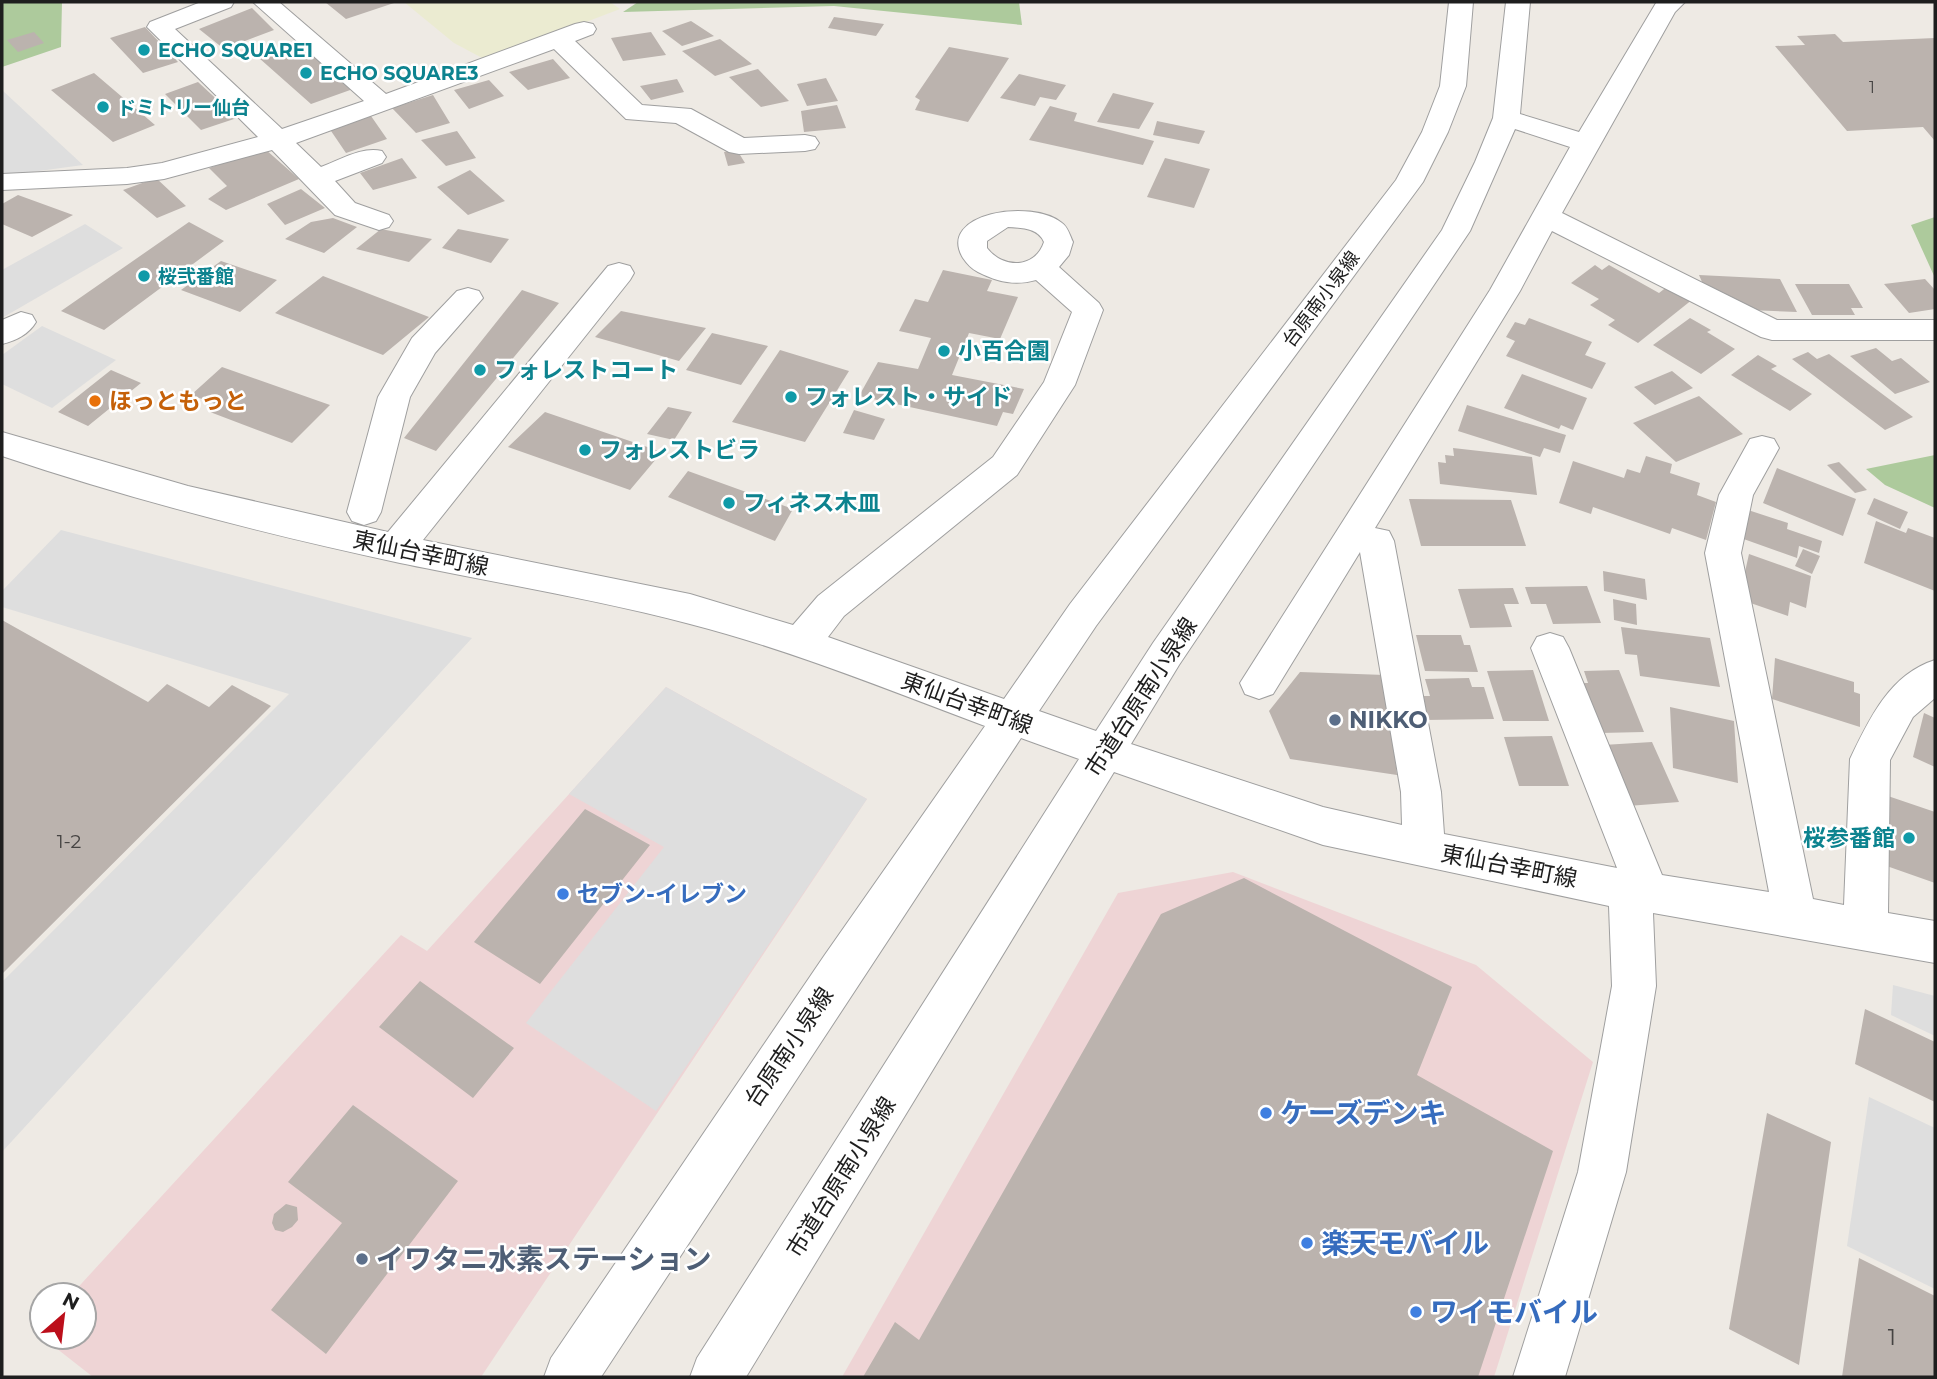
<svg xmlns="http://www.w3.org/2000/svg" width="1937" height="1379" viewBox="0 0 1937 1379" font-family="Montserrat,'Noto Sans JP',sans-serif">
  <rect width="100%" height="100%" fill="#eeeae4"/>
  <path fill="#eed4d5" d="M666,687L867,799L481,1377H93L42,1337H84V1295H71L401,935L427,951Z
    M1233,872L1476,965L1593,1062L1494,1377H842L1118,893Z"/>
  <path fill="#ebebd1" d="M404,2H610L620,9L486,60L454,43Z"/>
  <path fill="#adca9c" d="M2,2H62L61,47L2,67Z
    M638,2H1019L1022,25L834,6L623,12Z
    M1935,217V278L1911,225Z
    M1935,455V508L1885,485L1866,469Z"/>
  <path fill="#dedede" d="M2,90L83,165L2,176Z
    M85,224L123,248L2,318V270Z
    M42,326L116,360L52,408L2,384V355Z
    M61,530L472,638L2,1152V982L289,694L2,607V591Z
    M666,687L867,799L656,1111L526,1023L664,847L569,794Z
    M1893,985L1935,996V1036L1891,1015Z
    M1869,1097L1935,1128V1289L1847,1246Z"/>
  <path fill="#bbb3ae" d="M325,2H397L346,19Z
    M252,8L274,30L224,49L199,29Z
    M834,17L884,24L876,36L828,28Z
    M691,21L714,36L682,46L662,31Z
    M145,27L178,62L143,73L110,38Z
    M34,32L44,43L18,52L7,40Z
    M651,32L666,55L623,61L611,38Z
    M1835,34L1843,42L1935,38V141L1923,127L1847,131L1775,46L1805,45L1797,36Z
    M720,39L752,64L715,76L682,51Z
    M300,42L353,89L311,104L259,58Z
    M949,47L1009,58L968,122L915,110L920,100L915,97Z
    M553,59L570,78L528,90L509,72Z
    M758,69L789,101L761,107L729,77Z
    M94,73L155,125L113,142L51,90Z
    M1019,74L1066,85L1056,100L1040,97L1035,106L1000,98Z
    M826,78L838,101L807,106L797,84Z
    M677,79L684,92L651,100L640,86Z
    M489,80L504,96L469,109L454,90Z
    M198,82L237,118L201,130L165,94Z
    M1113,93L1154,103L1139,129L1097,122Z
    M433,95L450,123L416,133L392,108Z
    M837,105L846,128L804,132L801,111Z
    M1050,106L1077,113L1074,121L1154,141L1143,165L1029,140Z
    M371,116L387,139L346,153L329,128Z
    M1157,121L1205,131L1199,144L1153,135Z
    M457,131L476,158L446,166L421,140Z
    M265,149L299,179L226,210L208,199L227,186L209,168Z
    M737,150L745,163L728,166L724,152Z
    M402,158L417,178L373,190L360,173Z
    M1165,158L1210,169L1194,208L1147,197Z
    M470,170L505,201L468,215L437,187Z
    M156,178L186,206L157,218L123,190Z
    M301,189L325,208L285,225L267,204Z
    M18,195L73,215L32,237L2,224V204Z
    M333,218L357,227L324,253L285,239L311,222Z
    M189,222L224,241L104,330L61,311Z
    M381,229L432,239L409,262L356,249Z
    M458,229L509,239L491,263L442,248Z
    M221,261L277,280L240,312L181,290Z
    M1595,265L1602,270L1609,265L1659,293L1668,286L1693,299L1638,343L1608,325L1615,320L1590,305L1599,299L1571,283Z
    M943,270L992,280L987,291L1018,297L1000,339L969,333L952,375L1024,389L1013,414L1003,412L997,426L859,396L878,362L918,369L931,338L899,331L915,299L928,302Z
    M1699,275L1780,279L1797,312L1748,310L1705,289Z
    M323,276L429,317L383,355L275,313Z
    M1925,279L1935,290V309L1909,313L1884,284Z
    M1795,284H1849L1863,308H1851L1855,315H1812Z
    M522,290L559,303L436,451L404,438Z
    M621,311L706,328L679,361L595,337Z
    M1529,318L1592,342L1585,355L1606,363L1592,389L1506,356L1515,341L1506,337L1515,322L1525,325Z
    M1690,318L1711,330L1707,332L1735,349L1701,374L1653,345Z
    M712,333L768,346L741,385L686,370Z
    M1876,348L1892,361L1901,358L1930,382L1895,394L1850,356Z
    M780,350L849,371L805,442L732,422Z
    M1808,352L1817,359L1829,354L1913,417L1885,430L1792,359Z
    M1758,355L1777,366L1771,369L1812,394L1790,411L1731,375Z
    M222,367L330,405L292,443L210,412L218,405L191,395Z
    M111,370L141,383L88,426L58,412Z
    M1672,371L1693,388L1655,405L1634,387Z
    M1522,374L1587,398L1573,430L1561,425L1559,429L1504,408Z
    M1699,396L1743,434L1676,462L1633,423Z
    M1467,405L1566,435L1560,453L1544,448L1540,457L1458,431Z
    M668,407L692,412L674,440L647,434Z
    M854,410L885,419L874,440L843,433Z
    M545,412L662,452L630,490L508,447Z
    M1453,448L1532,457L1537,495L1440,484L1438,462L1446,463L1445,455L1454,456Z
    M1646,456L1672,464L1670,473L1700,483L1697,495L1716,502L1706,540L1672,528L1670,534L1593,507L1591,514L1559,503L1573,461L1624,478L1627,469L1640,473Z
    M1839,462L1867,490L1855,493L1827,465Z
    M1777,468L1856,499L1843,536L1763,503Z
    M688,471L793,509L775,541L668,497Z
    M1874,498L1908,512L1900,529L1867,514Z
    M1409,499L1511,500L1526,546H1421Z
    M1745,509L1788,523L1787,529L1822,541L1819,553L1799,546L1797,558L1738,537Z
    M1876,521L1906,533L1908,528L1935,538V591L1864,563Z
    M1803,549L1820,556L1812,574L1795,566Z
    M1749,554L1811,576L1806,608L1790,602L1788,616L1739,599Z
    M1603,571L1645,579L1647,600L1604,591Z
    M1587,586L1601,623L1553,624L1546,604H1531L1525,587Z
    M1513,588L1519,604H1504L1512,627L1470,628L1458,589Z
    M1613,599L1636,604L1637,625L1614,620Z
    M2,620L148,702L167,684L209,707L232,685L271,706L2,974Z
    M1621,627L1710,638L1720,687L1640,676L1637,655L1625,654Z
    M1416,635H1461L1464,645H1470L1478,672L1425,671Z
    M1775,658L1854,682V692L1860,694V727L1772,699Z
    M1533,670L1549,721H1503L1487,671Z
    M1619,670L1644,732L1600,733L1581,683H1588L1584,671Z
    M1300,672L1385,675L1397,775L1290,759L1269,711Z
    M1469,678L1472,687H1484L1494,719L1425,720L1418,696H1430L1425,679Z
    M1670,707L1734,721L1738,783L1673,768Z
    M1924,713L1935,718V767L1913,757Z
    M1552,736L1569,786H1519L1504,737Z
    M1652,742L1679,802L1628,806L1603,745Z
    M1885,795L1935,812V883L1881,864Z
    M585,809L650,845L540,984L474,942Z
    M1244,878L1452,987L1417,1075L1553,1151L1478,1377H863L895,1322L919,1340L1161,914Z
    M420,981L514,1048L473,1098L379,1027Z
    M1865,1009L1935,1042V1102L1855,1064Z
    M353,1105L458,1181L326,1354L271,1310L342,1223L288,1182Z
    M1767,1113L1831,1142L1799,1365L1729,1329Z
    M286,1204L297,1207L298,1220L292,1227L283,1232L275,1230L272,1223L274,1214Z
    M1859,1258L1935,1296V1377H1842Z"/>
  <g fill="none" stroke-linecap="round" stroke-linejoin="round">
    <defs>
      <path id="minor" d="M201,2H234L231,7L175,29L282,129L364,101L253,2H279L386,94L575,24L584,22L593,24L596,29L593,34L575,41L642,105L691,109L744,138L805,135L815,137L819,143L815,149L805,151L739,154L729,152L676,123L626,119L554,49L296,143L321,167C340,160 362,146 382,151L386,157L382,163L335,181L355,203L389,215L393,221L389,227L379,230L335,215L272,150L164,179L127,184L2,190V174L127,168L162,163L258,137L147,27L150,22Z
        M1449,2H1473L1466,86L1448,132L1423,182L1096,626L1039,711L1096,731L1153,643L1442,230L1475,162L1493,118L1506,2H1530L1520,114L1579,132L1656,3L1685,2L1675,12L1562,213L1777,320H1935V340H1772L1761,337L1552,231L1520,291L1375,528L1389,531L1394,541L1441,792L1444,834L1617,868L1531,648L1537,637L1550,633L1563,637L1569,648L1662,875L1769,892L1705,553L1719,495L1750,439L1762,436L1774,439L1779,448L1753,495L1741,553L1813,899L1844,905L1850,759C1869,719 1890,674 1935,660V698L1913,717L1890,760L1888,913L1935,921V963L1653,913L1656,986L1626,1172L1565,1377H1513L1578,1172L1612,986L1609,906L1323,845L1114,772L746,1377H690L697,1358L1079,759L1021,738L601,1377H544L551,1358L824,956L985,726C888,690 791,650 690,624C595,599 497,583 400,563C266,534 132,500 2,456V432L188,486L388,532L608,266L619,263L630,266L634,273L630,280L423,540L690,594L793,625L818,596L993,457L1044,382L1072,312L1036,280C1015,286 998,282 978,272C972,269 967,264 963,258C936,213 1032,198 1062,223C1068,227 1070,236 1073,242L1069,255L1059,267L1099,303L1103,310L1075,385L1017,475L844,616L828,637L1004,699L1070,604L1396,180L1422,132L1440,86ZM1515,129L1570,147L1490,290L1240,683L1245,694L1259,699L1273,694L1360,552L1401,792L1402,825L1323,807L1131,744L1179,665L1470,231ZM1008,227C1022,228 1038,228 1044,242C1035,269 1003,269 987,248V241Z
        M468,288L479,291L483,298L435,353L410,397L381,512L376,521L364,525L352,521L347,512L378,397L412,338L457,291Z
        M21,312L32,315L36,322C29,334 15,341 2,344V320Z"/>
    </defs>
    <use href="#minor" stroke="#9f9f9f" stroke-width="2"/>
    <use href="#minor" fill="#fff" fill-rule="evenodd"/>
  </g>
  <g fill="#0f9aa8" stroke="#fff" stroke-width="2.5">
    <circle cx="144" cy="50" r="7"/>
    <circle cx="306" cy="73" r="7"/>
    <circle cx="103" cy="107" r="7"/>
    <circle cx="144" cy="276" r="7"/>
    <circle cx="944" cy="351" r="7"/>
    <circle cx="480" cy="370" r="7"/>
    <circle cx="791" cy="397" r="7"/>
    <circle cx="585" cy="450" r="7"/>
    <circle cx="729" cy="503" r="7"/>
    <circle cx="1909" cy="838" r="7"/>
  </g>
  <circle fill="#e8710a" stroke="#fff" stroke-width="2.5" cx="95" cy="401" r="7"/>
  <g fill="#5c6f8a" stroke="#fff" stroke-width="2.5">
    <circle cx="1335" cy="720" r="7"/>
    <circle cx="362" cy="1259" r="7"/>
  </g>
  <g fill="#3f7fe0" stroke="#fff" stroke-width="2.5">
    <circle cx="563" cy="894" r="7"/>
    <circle cx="1266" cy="1113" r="7"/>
    <circle cx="1307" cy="1243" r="7"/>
    <circle cx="1416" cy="1312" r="7"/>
  </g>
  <g text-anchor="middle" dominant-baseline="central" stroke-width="5" stroke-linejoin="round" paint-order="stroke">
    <g font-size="16" fill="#454342">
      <text x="1872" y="87">1</text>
    </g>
    <g font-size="19" font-weight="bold" fill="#0d838f" stroke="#fff" text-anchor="start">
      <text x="158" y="50">ECHO SQUARE1</text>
      <text x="320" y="73">ECHO SQUARE3</text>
      <text x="117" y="107">ドミトリー仙台</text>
      <text x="158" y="276">桜弐番館</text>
    </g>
    <g font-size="19" fill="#1e1e1e" stroke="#fff">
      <text transform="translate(1321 299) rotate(-53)">台原南小泉線</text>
    </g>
    <g font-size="19" fill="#454342">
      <text x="69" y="841">1-2</text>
    </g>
    <g font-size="23" font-weight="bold" fill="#0d838f" stroke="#fff" text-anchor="start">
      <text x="958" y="351">小百合園</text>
      <text x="494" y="370">フォレストコート</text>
      <text x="805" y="397">フォレスト・サイド</text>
      <text x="599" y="450">フォレストビラ</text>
      <text x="743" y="503">フィネス木皿</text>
      <text x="1895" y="838" text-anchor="end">桜参番館</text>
    </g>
    <g font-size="23" font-weight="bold" fill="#c56008" stroke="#fff" text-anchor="start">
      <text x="109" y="401">ほっともっと</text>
    </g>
    <g font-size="23" fill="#1e1e1e" stroke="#fff">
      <text transform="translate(421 553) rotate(12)">東仙台幸町線</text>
      <text transform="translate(1141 697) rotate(-57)">市道台原南小泉線</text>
      <text transform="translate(967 703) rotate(20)">東仙台幸町線</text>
      <text transform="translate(1509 866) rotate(11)">東仙台幸町線</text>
      <text transform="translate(789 1047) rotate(-56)">台原南小泉線</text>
      <text transform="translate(841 1177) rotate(-58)">市道台原南小泉線</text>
    </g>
    <g font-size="23" font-weight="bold" fill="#4e5e75" stroke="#fff" text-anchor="start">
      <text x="1349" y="720">NIKKO</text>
    </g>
    <g font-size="23" font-weight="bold" fill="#366cbe" stroke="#fff" text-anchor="start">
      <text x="577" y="894">セブン-イレブン</text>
    </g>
    <g font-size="23" fill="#454342">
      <text x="1892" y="1337">1</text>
    </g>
    <g font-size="28" font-weight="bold" fill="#366cbe" stroke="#fff" text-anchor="start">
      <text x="1280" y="1113">ケーズデンキ</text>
      <text x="1321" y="1243">楽天モバイル</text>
      <text x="1430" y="1312">ワイモバイル</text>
    </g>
    <g font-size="28" font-weight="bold" fill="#4e5e75" stroke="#fff" text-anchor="start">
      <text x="376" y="1259">イワタニ水素ステーション</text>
    </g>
  </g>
  <rect width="1937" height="1379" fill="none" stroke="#1e1e1e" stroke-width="7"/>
  <g transform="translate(63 1316) rotate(28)"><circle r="33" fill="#ffffff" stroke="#a5a5a5" stroke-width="2"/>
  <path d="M0-5L12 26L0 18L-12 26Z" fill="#bc0f1b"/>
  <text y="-10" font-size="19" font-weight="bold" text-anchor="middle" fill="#1e1e1e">N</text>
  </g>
</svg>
